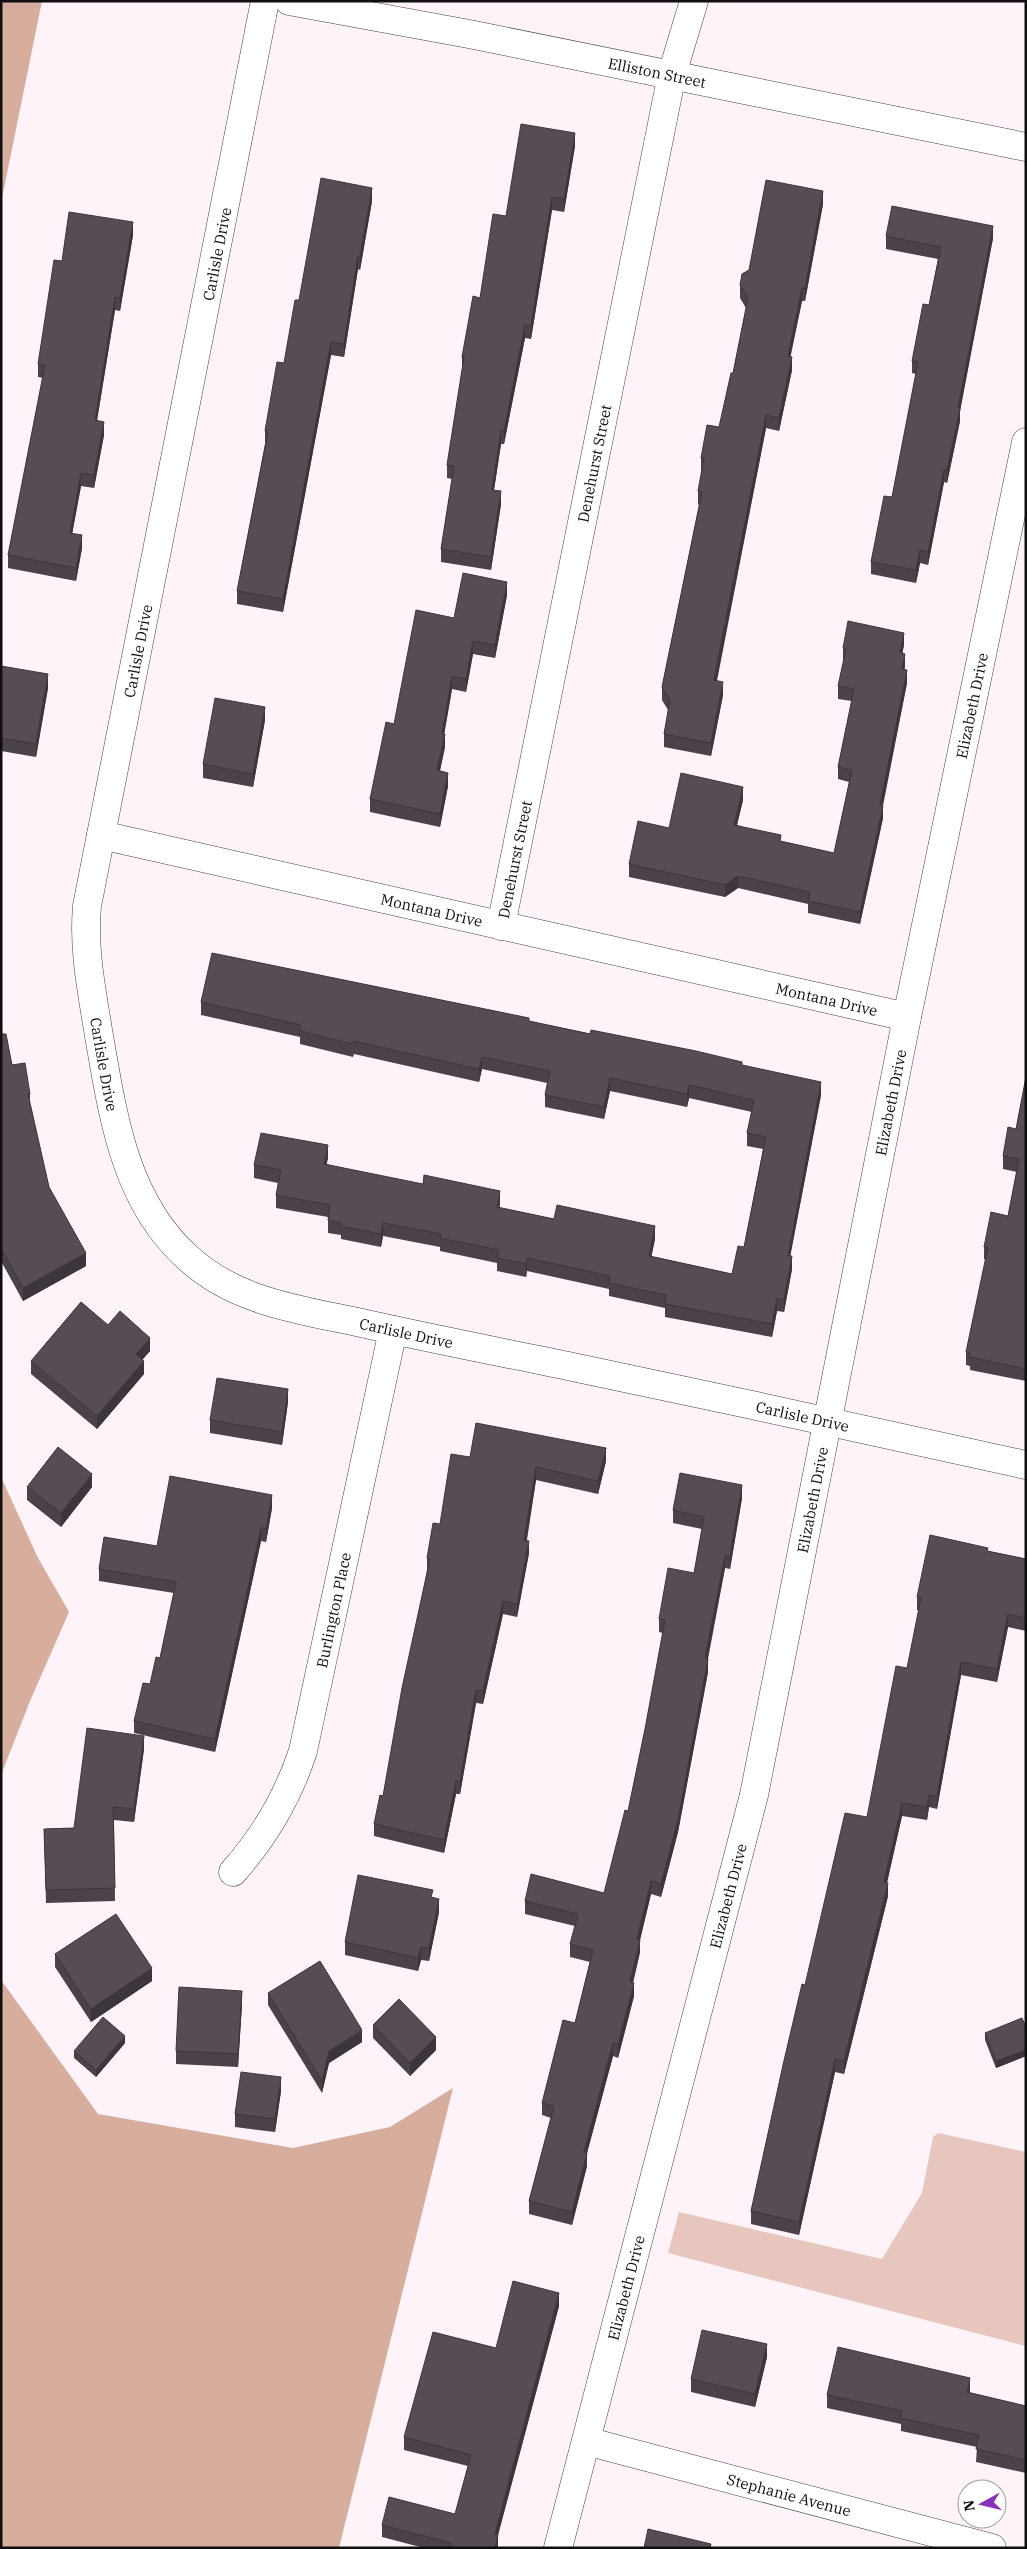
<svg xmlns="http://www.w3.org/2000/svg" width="1027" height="2549" viewBox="0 0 1027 2549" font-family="'IBM Plex Serif',serif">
  <rect width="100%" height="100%" fill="#fef3f8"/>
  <path fill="#e7c6be" d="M938,2133L1026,2152V2346L668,2253L679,2212L882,2259L922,2193L933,2137Z"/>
  <path fill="#d7ad9e" d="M1,1H42L1,203Z
    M1,1477L38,1558L69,1612L30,1701L1,1775Z
    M1,1980L98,2114L293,2148L390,2127L453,2088L339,2548H1Z"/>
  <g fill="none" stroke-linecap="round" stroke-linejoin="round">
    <defs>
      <g id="minor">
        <path id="s1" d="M265,1L87,906C83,950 92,992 99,1036C113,1115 124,1200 187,1257C236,1303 303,1310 366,1324C433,1339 500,1352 568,1366C721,1398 873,1431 1026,1465"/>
        <path id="s2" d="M289,1L469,34L1026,147"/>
        <path id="s3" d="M101,835L907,1017"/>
        <path id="s4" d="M501,926L672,74L694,1"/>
        <path id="s5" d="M233,1872C265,1836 288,1797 303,1751L393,1330"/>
        <path id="s6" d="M586,2441L992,2548"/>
        <path id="s7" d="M558,2548L754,1795L907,1017L1026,442"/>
      </g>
    </defs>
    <use href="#minor" stroke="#424242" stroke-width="29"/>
    <use href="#minor" stroke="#fff" stroke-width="28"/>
  </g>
  <path fill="#4b414a" d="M575,146L564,212L552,210L531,339L525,338L504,444H501L494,490L501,504L491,570L441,562V549L452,479L447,478V465L462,370V357L480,298L506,216Z
    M372,201L360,270L358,269L344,357L331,355L283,612L237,604V591L265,444V431L284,363L299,300Z
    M823,204L805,301H802L790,356L792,370L779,431L766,428L717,681L723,695L711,756L664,747V734L668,710L662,700V687L699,505L698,504V491L702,471H701V458L719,427L733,373L746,308L740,298V285L749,270Z
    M133,235L120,311L115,310L97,420L104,435L94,488L81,486L72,533L82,548L76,581L8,568V555L43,378L38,377V364L62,261Z
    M886,236L993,238L960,409V421L947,483L944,482L928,565L920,563L916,583L871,574V562L892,497L916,374L912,373V361L929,305L938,259L886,249Z
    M507,595L495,658L473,654L466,692L452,689L444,734L445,747L440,771L448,786L440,827L370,812V799L394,724L454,618Z
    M904,645L902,653L905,666L904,670L907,683L883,806V818L860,924L808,913V904L738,888L725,897L629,877V864L669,828L743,800L737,825L781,841L834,853L849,782L838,779V767L852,701L838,699V686L844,660H843V648Z
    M1,666L48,688L36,757L1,751Z
    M265,720L253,787L203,778V764Z
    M201,1002L529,1021L742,1065L821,1095L790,1256L792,1269L784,1312L777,1311L772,1337L665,1317V1308L609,1296V1289L527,1271L526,1277L497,1271V1263L440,1251V1247L383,1236L381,1247L341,1239V1235L328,1233V1217L276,1208V1195L278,1183L254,1178V1165L328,1158L326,1164L500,1204L499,1208L554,1219L655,1239L651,1256L732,1274L744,1247L763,1149L747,1146V1133L752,1112L689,1098L687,1107L610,1091L604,1119L545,1107V1095L547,1083L482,1069L479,1082L354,1054L353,1057L300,1044V1037L201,1015Z
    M1,1028L2,1034L12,1065L30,1094V1105L49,1187L86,1266L23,1301L1,1261Z
    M1026,1077V1381L970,1370V1366L966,1365V1352L986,1260L984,1259V1247L1008,1216L1017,1172L1003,1169V1156L1016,1129Z
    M108,1325L150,1351L142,1360L144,1374L97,1429L31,1374V1361Z
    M288,1402L282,1445L210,1433V1420Z
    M470,1457L606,1461L598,1494L536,1480L527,1540L529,1553L517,1617L503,1614L483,1704L476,1703L460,1794H456L444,1853L374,1836V1824L383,1796L427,1571V1558L440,1524Z
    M27,1487H92L61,1527L27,1500Z
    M742,1498L730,1569L725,1568L708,1659V1672L678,1832L661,1897L651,1894L640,1940V1952L633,1983L634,1996L618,2058L613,2056L587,2153V2166L572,2225L529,2214V2201L551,2118L542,2115V2103L575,2023L590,1962L570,1957V1944L575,1926L525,1914V1901L604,1893L628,1811L645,1729L663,1633L659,1632V1619L694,1573L702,1529L673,1523V1510Z
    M272,1508L266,1542L261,1541L215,1752L134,1733V1721L150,1684L160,1658L174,1593L99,1581V1569L157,1546Z
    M988,1551L1026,1559V1631L1008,1627L997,1682L961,1675L937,1809L929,1807L927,1820L902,1816L887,1883L888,1896L844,2074L835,2072L799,2235L751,2224V2211L805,1985L867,1817L907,1668L919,1611L917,1610V1597Z
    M144,1749L134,1822L114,1820L115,1901L46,1903L44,1829L74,1828Z
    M433,1897L439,1912L429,1961L421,1960L418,1971L345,1955V1942Z
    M55,1954L152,1981L91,2022L55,1967Z
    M268,1993L362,2042L329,2063L322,2093L268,2005Z
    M242,2004L238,2067L176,2064V2051Z
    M373,2025L436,2050L410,2076L373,2038Z
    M1026,2027V2056L996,2068L985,2040V2033Z
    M125,2043L96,2077L74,2058V2051Z
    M281,2091L275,2132L235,2127V2114Z
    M559,2306L498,2535V2548H424L382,2537V2525L455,2514L468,2466L404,2450V2437L496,2348Z
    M767,2357L755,2407L691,2392V2379Z
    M970,2391L969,2393L1026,2406V2473L976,2462L977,2447L901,2431V2424L827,2408V2395Z"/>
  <path fill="#3d353c" d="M575,133V146L564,212V199Z
    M372,188V201L360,270V257Z
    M823,191V204L805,301V288Z
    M552,197V210L531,339V326Z
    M133,222V235L120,311V298Z
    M993,226V238L959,417L960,409V421L947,483V470L958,408Z
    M358,256V269L344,357V344Z
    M802,288V301L788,369V356Z
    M115,297V310L95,433V420Z
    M525,325V338L504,444V431Z
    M331,342V355L283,612V599Z
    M792,357V370L779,431V418Z
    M766,415V428L714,693V680Z
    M104,422V435L94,488V475Z
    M501,430V444L492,503V490Z
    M944,470V482L928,565V552Z
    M81,473V486L70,546V533Z
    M501,491V504L491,570V557Z
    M82,535V548L76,581V568Z
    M920,550V563L916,583V570Z
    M507,582V595L495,658V645Z
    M904,633V645L900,665V652Z
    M473,641V654L466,692V679Z
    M905,654V666L902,681V669Z
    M907,670V683L880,817V805Z
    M48,674V688L36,757V744Z
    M452,676V689L442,747V734Z
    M723,682V695L711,756V743Z
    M265,707V720L253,787V774Z
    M445,734V747L437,783V770Z
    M448,773V786L440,827V814Z
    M743,787V800L734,837V825Z
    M883,806V818L860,924V912Z
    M738,876V888L725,897V885Z
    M482,1057V1069L479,1082V1069Z
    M610,1078V1091L604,1119V1107Z
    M821,1082V1095L788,1268V1256Z
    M689,1085V1098L687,1107V1094Z
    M328,1145V1158L324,1177V1164Z
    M500,1191V1204L497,1220V1207Z
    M383,1223V1236L381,1247V1234Z
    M655,1226V1239L649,1269V1256Z
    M86,1253V1266L23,1301V1288Z
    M792,1256V1269L784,1312V1300Z
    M527,1258V1271L526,1277V1264Z
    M777,1298V1311L772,1337V1324Z
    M150,1338V1351L136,1367V1354Z
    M144,1361V1374L97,1429V1416Z
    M288,1389V1402L282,1445V1432Z
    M606,1448V1461L598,1494V1481Z
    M536,1467V1480L524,1553V1540Z
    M92,1474V1487L61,1527V1513Z
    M742,1485V1498L730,1569V1556Z
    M272,1495V1508L266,1542V1529Z
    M261,1528V1541L215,1752V1739Z
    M529,1541V1553L517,1617V1604Z
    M725,1556V1568L705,1671V1658Z
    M503,1601V1614L483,1704V1691Z
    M1008,1614V1627L997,1682V1669Z
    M708,1659V1672L678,1832L661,1897V1884Z
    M961,1662V1675L937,1809V1796Z
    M476,1690V1703L460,1794V1782Z
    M144,1736V1749L134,1822V1809Z
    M456,1781V1794L444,1853V1840Z
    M929,1795V1807L927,1820V1807Z
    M902,1803V1816L884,1895V1882Z
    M651,1881V1894L637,1952V1939Z
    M888,1883V1896L844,2074V2061Z
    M439,1899V1912L429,1961V1948Z
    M640,1940V1952L630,1995V1982Z
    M421,1947V1960L418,1971V1958Z
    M152,1968V1981L91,2022V2009Z
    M634,1983V1996L618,2058V2045Z
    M242,1991V2004L238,2067V2054Z
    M362,2030V2042L329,2063L322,2093V2081L329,2051Z
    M125,2036V2043L96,2077V2070Z
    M436,2037V2050L410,2076V2063Z
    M613,2043V2056L587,2153V2166L572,2225V2212L584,2152Z
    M1026,2050V2056L996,2068V2061Z
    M835,2059V2072L799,2235V2222Z
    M281,2077V2091L275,2132V2119Z
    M559,2293V2306L495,2546V2534Z
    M767,2344V2357L755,2407V2394Z
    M970,2378V2391L967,2405V2392Z
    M498,2535V2548H495Z"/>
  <path fill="#574c56" stroke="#3d353c" d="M521,124L575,133L564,199L552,197L531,326L525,325L504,431L501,430L492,490L501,491L491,557L441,549L454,466L447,465L464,357H462L473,296L480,298L493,214L506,216Z
    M321,178L372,188L360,257L358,256L344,344L331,342L283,599L237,591L268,432L265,431L277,362L284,363L295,300H299Z
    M766,180L823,191L805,288H802L788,356L792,357L779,418L766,415L714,680L723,682L711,743L664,734L670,700L662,687L702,492L698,491L704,458H701L707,425L719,427L731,373H733L748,298L740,285L742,274L749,270Z
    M892,206L993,226L958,408L960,409L947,470H944L928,552L920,550L916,570L871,562L884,496L892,497L918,362L912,361L923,304L929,305L941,247L886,236Z
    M69,212L133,222L120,298L115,297L95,420L104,422L94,475L81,473L70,533L82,535L76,568L8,555L45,365L38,364L54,260L62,261Z
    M463,573L507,582L495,645L473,641L466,679L452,676L442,734H445L437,770L448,773L440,814L370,799L386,722L394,724L416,610L454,618Z
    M848,621L904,633L900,652L905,654L902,669L907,670L880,805L883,806L860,912L808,901L810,892L738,876L725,885L629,864L638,821L669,828L681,773L743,787L734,825L781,835L780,841L834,853L852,770L838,767L854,689L838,686L846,649L843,648Z
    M1,666L48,674L36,744L1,738Z
    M215,698L265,707L253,774L203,764Z
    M212,953L529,1018V1021L590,1034L591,1030L696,1051L742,1062V1065L821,1082L788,1256H792L784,1300L777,1298L772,1324L665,1304L666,1295L609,1283L610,1276L527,1258L526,1264L497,1258L499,1250L440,1238L441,1234L383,1223L381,1234L341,1226V1223L328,1220L330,1205L276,1195L281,1170L254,1165L261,1133L328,1145L324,1164L423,1184L424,1175L500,1191L497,1207L554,1219L557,1205L655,1226L649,1256L732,1274L738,1246L744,1247L766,1137L747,1133L754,1100L689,1085L687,1094L610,1078L604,1107L545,1095L550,1071L482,1057L479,1069L354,1041L353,1044L300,1031L301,1025L201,1002Z
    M1,1028L2,1034H6L12,1065L25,1063L30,1094H28L49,1187L86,1253L23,1288L1,1248Z
    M1026,1077V1369L970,1357V1353L966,1352L988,1247H984L991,1212L1008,1216L1019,1159L1003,1156L1008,1127L1016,1129Z
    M81,1302L108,1325L120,1311L150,1338L136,1354L144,1361L97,1416L31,1361Z
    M217,1378L288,1389L282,1432L210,1420Z
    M476,1423L606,1448L598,1481L536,1467L524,1540L529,1541L517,1604L503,1601L483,1691L476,1690L460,1782L456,1781L444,1840L374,1824L380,1795L383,1796L402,1688L430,1559L427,1558L433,1523L440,1524L451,1454L470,1457Z
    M58,1447L92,1474L61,1513L27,1487Z
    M680,1473L742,1485L730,1556H725L705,1658L708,1659L678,1820L661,1884L651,1881L637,1939L640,1940L630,1982L634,1983L618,2045L613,2043L584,2152L587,2153L572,2212L529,2201L554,2106L542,2103L563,2020L575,2023L593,1950L570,1944L578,1914L525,1901L531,1874L604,1893L625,1810L628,1811L645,1729L665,1620L659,1619L668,1568L694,1573L704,1517L673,1510Z
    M170,1476L272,1495L266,1529L261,1528L215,1739L134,1721L143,1683L150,1684L156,1657L160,1658L176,1582L99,1569L104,1537L157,1546Z
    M930,1535L988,1548L987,1551L1026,1559V1618L1008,1614L997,1669L961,1662L937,1796L929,1795L927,1807L902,1803L884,1882L888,1883L844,2061L835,2059L799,2222L751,2211L783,2065L802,1984L805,1985L845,1813L867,1817L896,1666L907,1668L921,1598L917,1597Z
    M87,1728L144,1736L134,1809L113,1807L115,1888L46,1890L44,1829L74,1828Z
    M358,1875L433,1890L431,1897L439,1899L429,1948L421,1947L418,1958L345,1942Z
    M116,1914L152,1968L91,2009L55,1954Z
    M320,1961L362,2030L329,2051L322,2081L268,1993Z
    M179,1987L242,1991L238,2054L176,2051Z
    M399,1999L436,2037L410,2063L373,2025Z
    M103,2017L125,2036L96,2070L74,2051Z
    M1022,2018L1026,2027V2050L996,2061L985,2033Z
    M241,2072L281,2077L275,2119L235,2114Z
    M513,2281L559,2293L495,2534L498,2535L495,2548H450L451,2543L382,2525L389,2497L455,2514L471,2455L404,2437L433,2332L496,2348Z
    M702,2330L767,2344L755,2394L691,2379Z
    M838,2347L970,2378L967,2392L1026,2406V2460L976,2449L979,2435L901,2418L902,2411L827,2395Z
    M648,2529L711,2544L710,2548H644Z"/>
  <g text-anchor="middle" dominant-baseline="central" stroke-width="5" stroke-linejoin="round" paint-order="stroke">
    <g font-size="15" fill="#0f0f0f" stroke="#fff">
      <text stroke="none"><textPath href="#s2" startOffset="375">Elliston Street</textPath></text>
      <text transform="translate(217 254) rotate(-79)">Carlisle Drive</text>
      <text stroke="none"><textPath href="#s4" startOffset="472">Denehurst Street</textPath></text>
      <text transform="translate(138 651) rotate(-79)">Carlisle Drive</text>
      <text stroke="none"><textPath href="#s7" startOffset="1889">Elizabeth Drive</textPath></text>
      <text stroke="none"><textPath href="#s4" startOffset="68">Denehurst Street</textPath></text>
      <text stroke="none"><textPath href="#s3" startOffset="339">Montana Drive</textPath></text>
      <text stroke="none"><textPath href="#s3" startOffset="744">Montana Drive</textPath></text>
      <text stroke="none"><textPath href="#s1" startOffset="1082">Carlisle Drive</textPath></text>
      <text stroke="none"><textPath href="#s7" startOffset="1484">Elizabeth Drive</textPath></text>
      <text stroke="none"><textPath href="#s1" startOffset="1531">Carlisle Drive</textPath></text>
      <text stroke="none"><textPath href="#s1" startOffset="1936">Carlisle Drive</textPath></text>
      <text stroke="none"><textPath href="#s7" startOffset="1079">Elizabeth Drive</textPath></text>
      <text stroke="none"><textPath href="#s5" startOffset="285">Burlington Place</textPath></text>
      <text stroke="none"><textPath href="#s7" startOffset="674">Elizabeth Drive</textPath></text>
      <text stroke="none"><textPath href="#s7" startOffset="269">Elizabeth Drive</textPath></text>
      <text stroke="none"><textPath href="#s6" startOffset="210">Stephanie Avenue</textPath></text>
    </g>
  </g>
  <rect width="1027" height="2549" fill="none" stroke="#0f0f0f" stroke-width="5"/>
  <g transform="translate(982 2504) rotate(262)"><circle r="24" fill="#ffffff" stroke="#9f9f9f"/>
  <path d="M0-4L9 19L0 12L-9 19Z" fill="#8a31b6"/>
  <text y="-8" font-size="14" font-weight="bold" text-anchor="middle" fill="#0f0f0f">N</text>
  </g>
</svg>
